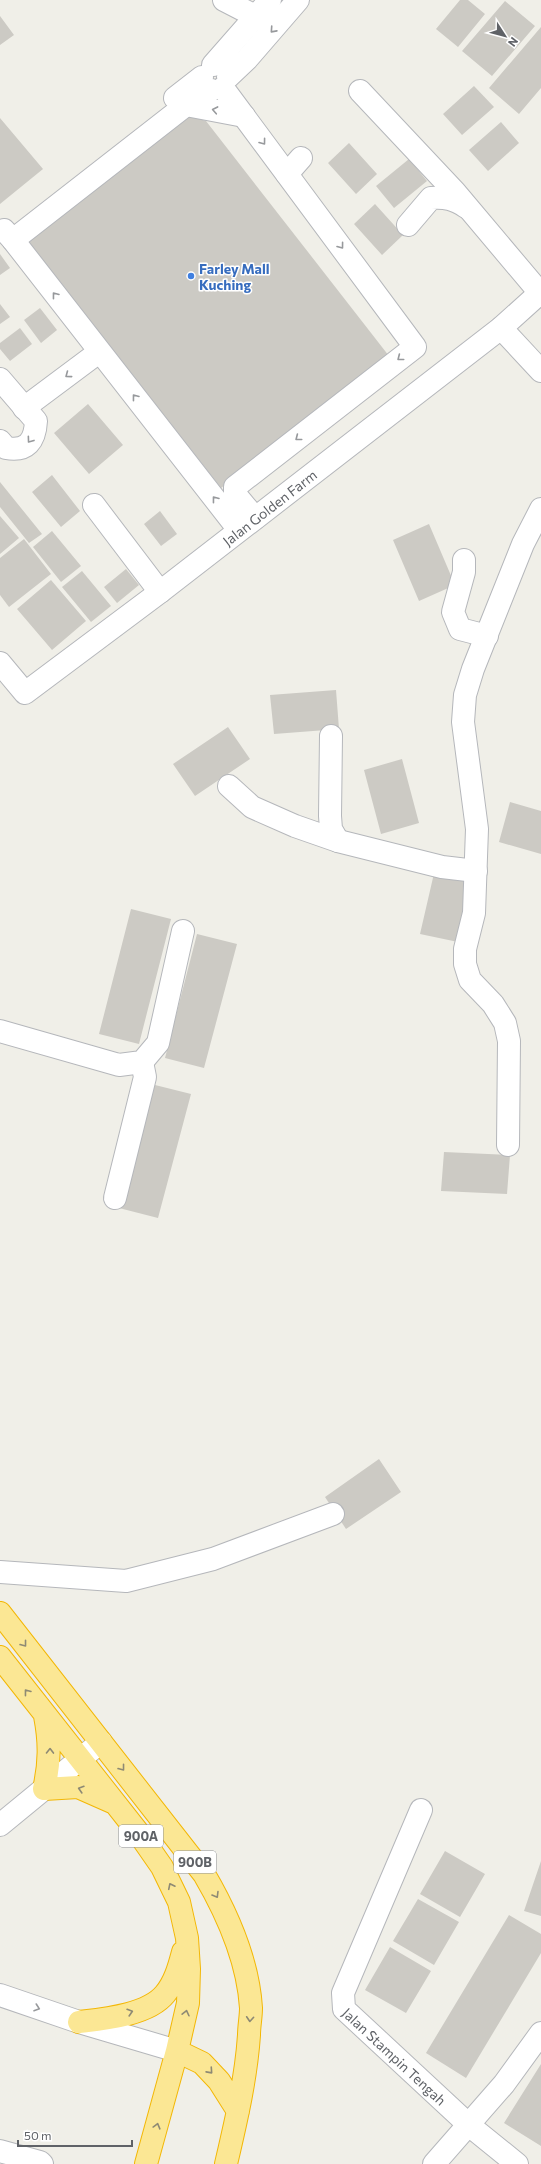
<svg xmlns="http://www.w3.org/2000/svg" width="541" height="2164" viewBox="0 0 541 2164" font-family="Commissioner,sans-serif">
  <rect width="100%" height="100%" fill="#f0efe8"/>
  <path fill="#cccac4" d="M460,0H468L485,14L458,47L436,29Z
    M505,1L535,26L492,76L462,51Z
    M0,16L14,35L0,45Z
    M541,27V88L519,114L489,88Z
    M474,86L494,107L462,135L443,114Z
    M183,114L206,121L389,356L221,488L26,239Z
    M0,118L43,169L0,204Z
    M501,122L519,143L488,171L469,150Z
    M349,143L377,174L356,194L328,163Z
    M409,159L427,181L394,208L376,186Z
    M375,204L403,235L382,255L354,224Z
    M0,254L10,268L0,275Z
    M0,304L10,317L0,324Z
    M40,308L57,330L41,343L24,320Z
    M20,328L32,344L10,361L0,349V343Z
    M88,404L123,445L89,474L54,433Z
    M52,475L80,511L61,527L32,492Z
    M0,482L42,534L29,543L0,507Z
    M160,511L177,534L161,546L144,524Z
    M0,516L19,538L0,554Z
    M429,524L455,585L419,601L393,540Z
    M52,531L81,566L61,582L33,547Z
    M24,539L51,574L9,607L0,595V558Z
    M126,569L139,585L117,603L104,587Z
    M82,571L111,606L91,622L62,587Z
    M51,580L86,621L52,650L17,609Z
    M336,690L339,729L274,734L270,695Z
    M228,727L250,759L195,796L173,764Z
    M402,759L419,823L381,834L364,770Z
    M510,802L541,811V854L499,842Z
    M435,869L473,878L458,942L420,934Z
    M131,909L171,919L139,1044L99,1034Z
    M197,934L237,944L204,1068L165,1058Z
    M151,1084L191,1094L158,1218L119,1208Z
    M444,1152L510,1155L507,1194L441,1191Z
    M379,1459L401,1492L346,1529L325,1497Z
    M445,1851L485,1874L460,1917L420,1894Z
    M541,1861V1916L524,1911Z
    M418,1899L459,1922L434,1965L393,1941Z
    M509,1915L541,1934V1953L466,2078L426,2053Z
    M390,1947L431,1971L406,2013L365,1990Z
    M541,2064V2146L504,2123Z"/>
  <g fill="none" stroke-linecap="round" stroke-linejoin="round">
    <defs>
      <g id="minor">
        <path d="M224,0L257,17"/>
        <path d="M213,65L270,0"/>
        <path d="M228,77L247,59L298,0"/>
        <path d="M223,88L415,347L235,487V494L255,518"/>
        <path d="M360,91L455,192L540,293"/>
        <path d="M175,98L202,77"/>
        <path d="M186,105L244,116"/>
        <path d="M287,174L301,158"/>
        <path d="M408,225L431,198C446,197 454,199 466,207"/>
        <path d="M4,230L13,240L186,105L211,90"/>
        <path d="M13,240L239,530"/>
        <path d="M501,328L541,371"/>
        <path d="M0,379L36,421C35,441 27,452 6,448L0,441"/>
        <path d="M24,408L99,352"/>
        <path d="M94,505L160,592"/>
        <path d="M464,560V572L453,612L460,629L487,636"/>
        <path id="s1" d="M0,663L25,693L160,592L501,328L541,292"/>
        <path d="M331,736L330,816L331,829L338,841"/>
        <path d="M229,786L252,807L295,826L338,841L442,867L476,871"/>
        <path d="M0,1031L119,1065L142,1062L158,1043L183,931"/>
        <path d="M508,1145L509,1041L505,1023L493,1004L470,980L465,964V949L474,913L477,829L463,722L465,695L473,669L523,544L541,509"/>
        <path d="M115,1198L145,1077L142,1062"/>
        <path d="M0,1572L126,1581L213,1559L333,1514"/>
        <path id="s2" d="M421,1810L343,1993L344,2009L470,2126L517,2164"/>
        <path d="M0,1825L101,1742"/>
        <path d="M0,1995L79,2022L177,2051"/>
        <path d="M0,2151L40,2162L42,2164"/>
        <path d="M434,2164L504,2084L541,2033"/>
      </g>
      <path id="highway" d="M0,1613L204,1874C228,1915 248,1960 251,2008C251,2017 249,2026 249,2035C246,2079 236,2121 226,2164
        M0,1657L137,1831L162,1867L179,1902L187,1938L189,1969L188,2003L177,2051L146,2164
        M45,1716C50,1742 50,1763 44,1789L78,1787L112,1802
        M79,2022C104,2019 148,2015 165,1994C175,1982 179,1967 183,1952
        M177,2051L202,2063L219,2081L238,2111"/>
    </defs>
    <use href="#minor" stroke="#b5b7bb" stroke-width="24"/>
    <use href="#highway" stroke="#f3b705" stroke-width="24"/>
    <use href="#minor" stroke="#fff" stroke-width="22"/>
    <use href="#highway" stroke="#fbe794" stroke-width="22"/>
  </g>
  <defs><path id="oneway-chevron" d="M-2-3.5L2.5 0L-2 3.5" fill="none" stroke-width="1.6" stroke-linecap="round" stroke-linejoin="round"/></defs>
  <g stroke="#97999c">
    <use href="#oneway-chevron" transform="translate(273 30) rotate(132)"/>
    <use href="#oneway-chevron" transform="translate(215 110) rotate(-169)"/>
    <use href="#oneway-chevron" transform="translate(263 142) rotate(53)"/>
    <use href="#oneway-chevron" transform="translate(341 246) rotate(53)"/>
    <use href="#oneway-chevron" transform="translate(55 295) rotate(-128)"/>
    <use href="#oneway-chevron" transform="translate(400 358) rotate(142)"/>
    <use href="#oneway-chevron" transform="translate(68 375) rotate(143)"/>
    <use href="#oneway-chevron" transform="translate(135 397) rotate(-128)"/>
    <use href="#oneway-chevron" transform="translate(298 438) rotate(142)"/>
    <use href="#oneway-chevron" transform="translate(30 440) rotate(126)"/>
    <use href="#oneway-chevron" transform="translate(215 499) rotate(-128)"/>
    <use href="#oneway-chevron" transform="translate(37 2008) rotate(19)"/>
  </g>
  <g stroke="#8e8a74">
    <use href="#oneway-chevron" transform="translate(24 1644) rotate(52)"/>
    <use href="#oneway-chevron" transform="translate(27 1692) rotate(-128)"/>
    <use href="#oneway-chevron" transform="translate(50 1751) rotate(-89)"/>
    <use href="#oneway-chevron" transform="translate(122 1768) rotate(52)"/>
    <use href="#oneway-chevron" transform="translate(81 1789) rotate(-163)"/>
    <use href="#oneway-chevron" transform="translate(171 1886) rotate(-116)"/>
    <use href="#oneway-chevron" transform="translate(216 1895) rotate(59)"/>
    <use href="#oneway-chevron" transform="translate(130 2012) rotate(-17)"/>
    <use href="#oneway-chevron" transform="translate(186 2013) rotate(-77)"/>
    <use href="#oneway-chevron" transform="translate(250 2019) rotate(94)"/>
    <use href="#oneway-chevron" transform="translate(210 2071) rotate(48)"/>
    <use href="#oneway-chevron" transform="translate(157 2126) rotate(-75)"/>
  </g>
  <circle fill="#3f7fe0" stroke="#fff" stroke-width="1.5" cx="191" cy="276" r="4"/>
  <g text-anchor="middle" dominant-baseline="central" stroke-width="3" stroke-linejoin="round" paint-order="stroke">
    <g fill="#fff" stroke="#8f9195" stroke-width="1">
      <rect x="119" y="1825" width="44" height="22" rx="3"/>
      <rect x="174" y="1851" width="42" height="22" rx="3"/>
    </g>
    <g font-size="13" font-weight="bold" fill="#5f6267">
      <text x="141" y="1836">900A</text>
      <text x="195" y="1862">900B</text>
    </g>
    <g font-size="14" font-weight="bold" fill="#366cbe" stroke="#fff" text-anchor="start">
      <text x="199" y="268">Farley Mall<tspan x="199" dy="16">Kuching</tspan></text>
    </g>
    <g font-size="14" fill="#5f6267" stroke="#fff">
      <text stroke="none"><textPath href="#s1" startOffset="346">Jalan Golden Farm</textPath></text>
      <text stroke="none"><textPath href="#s2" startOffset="284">Jalan Stampin Tengah</textPath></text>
    </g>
  </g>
  <g transform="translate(505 36) rotate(126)" stroke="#ffffff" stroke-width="3" paint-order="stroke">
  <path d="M0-3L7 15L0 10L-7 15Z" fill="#5f6267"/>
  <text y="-6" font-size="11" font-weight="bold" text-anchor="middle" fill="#5f6267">N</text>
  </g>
  <path d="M18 2140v6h114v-6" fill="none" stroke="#5f6267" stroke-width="2"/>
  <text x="24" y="2140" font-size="12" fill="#5f6267" stroke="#ffffff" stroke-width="3" paint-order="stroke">50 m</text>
</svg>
